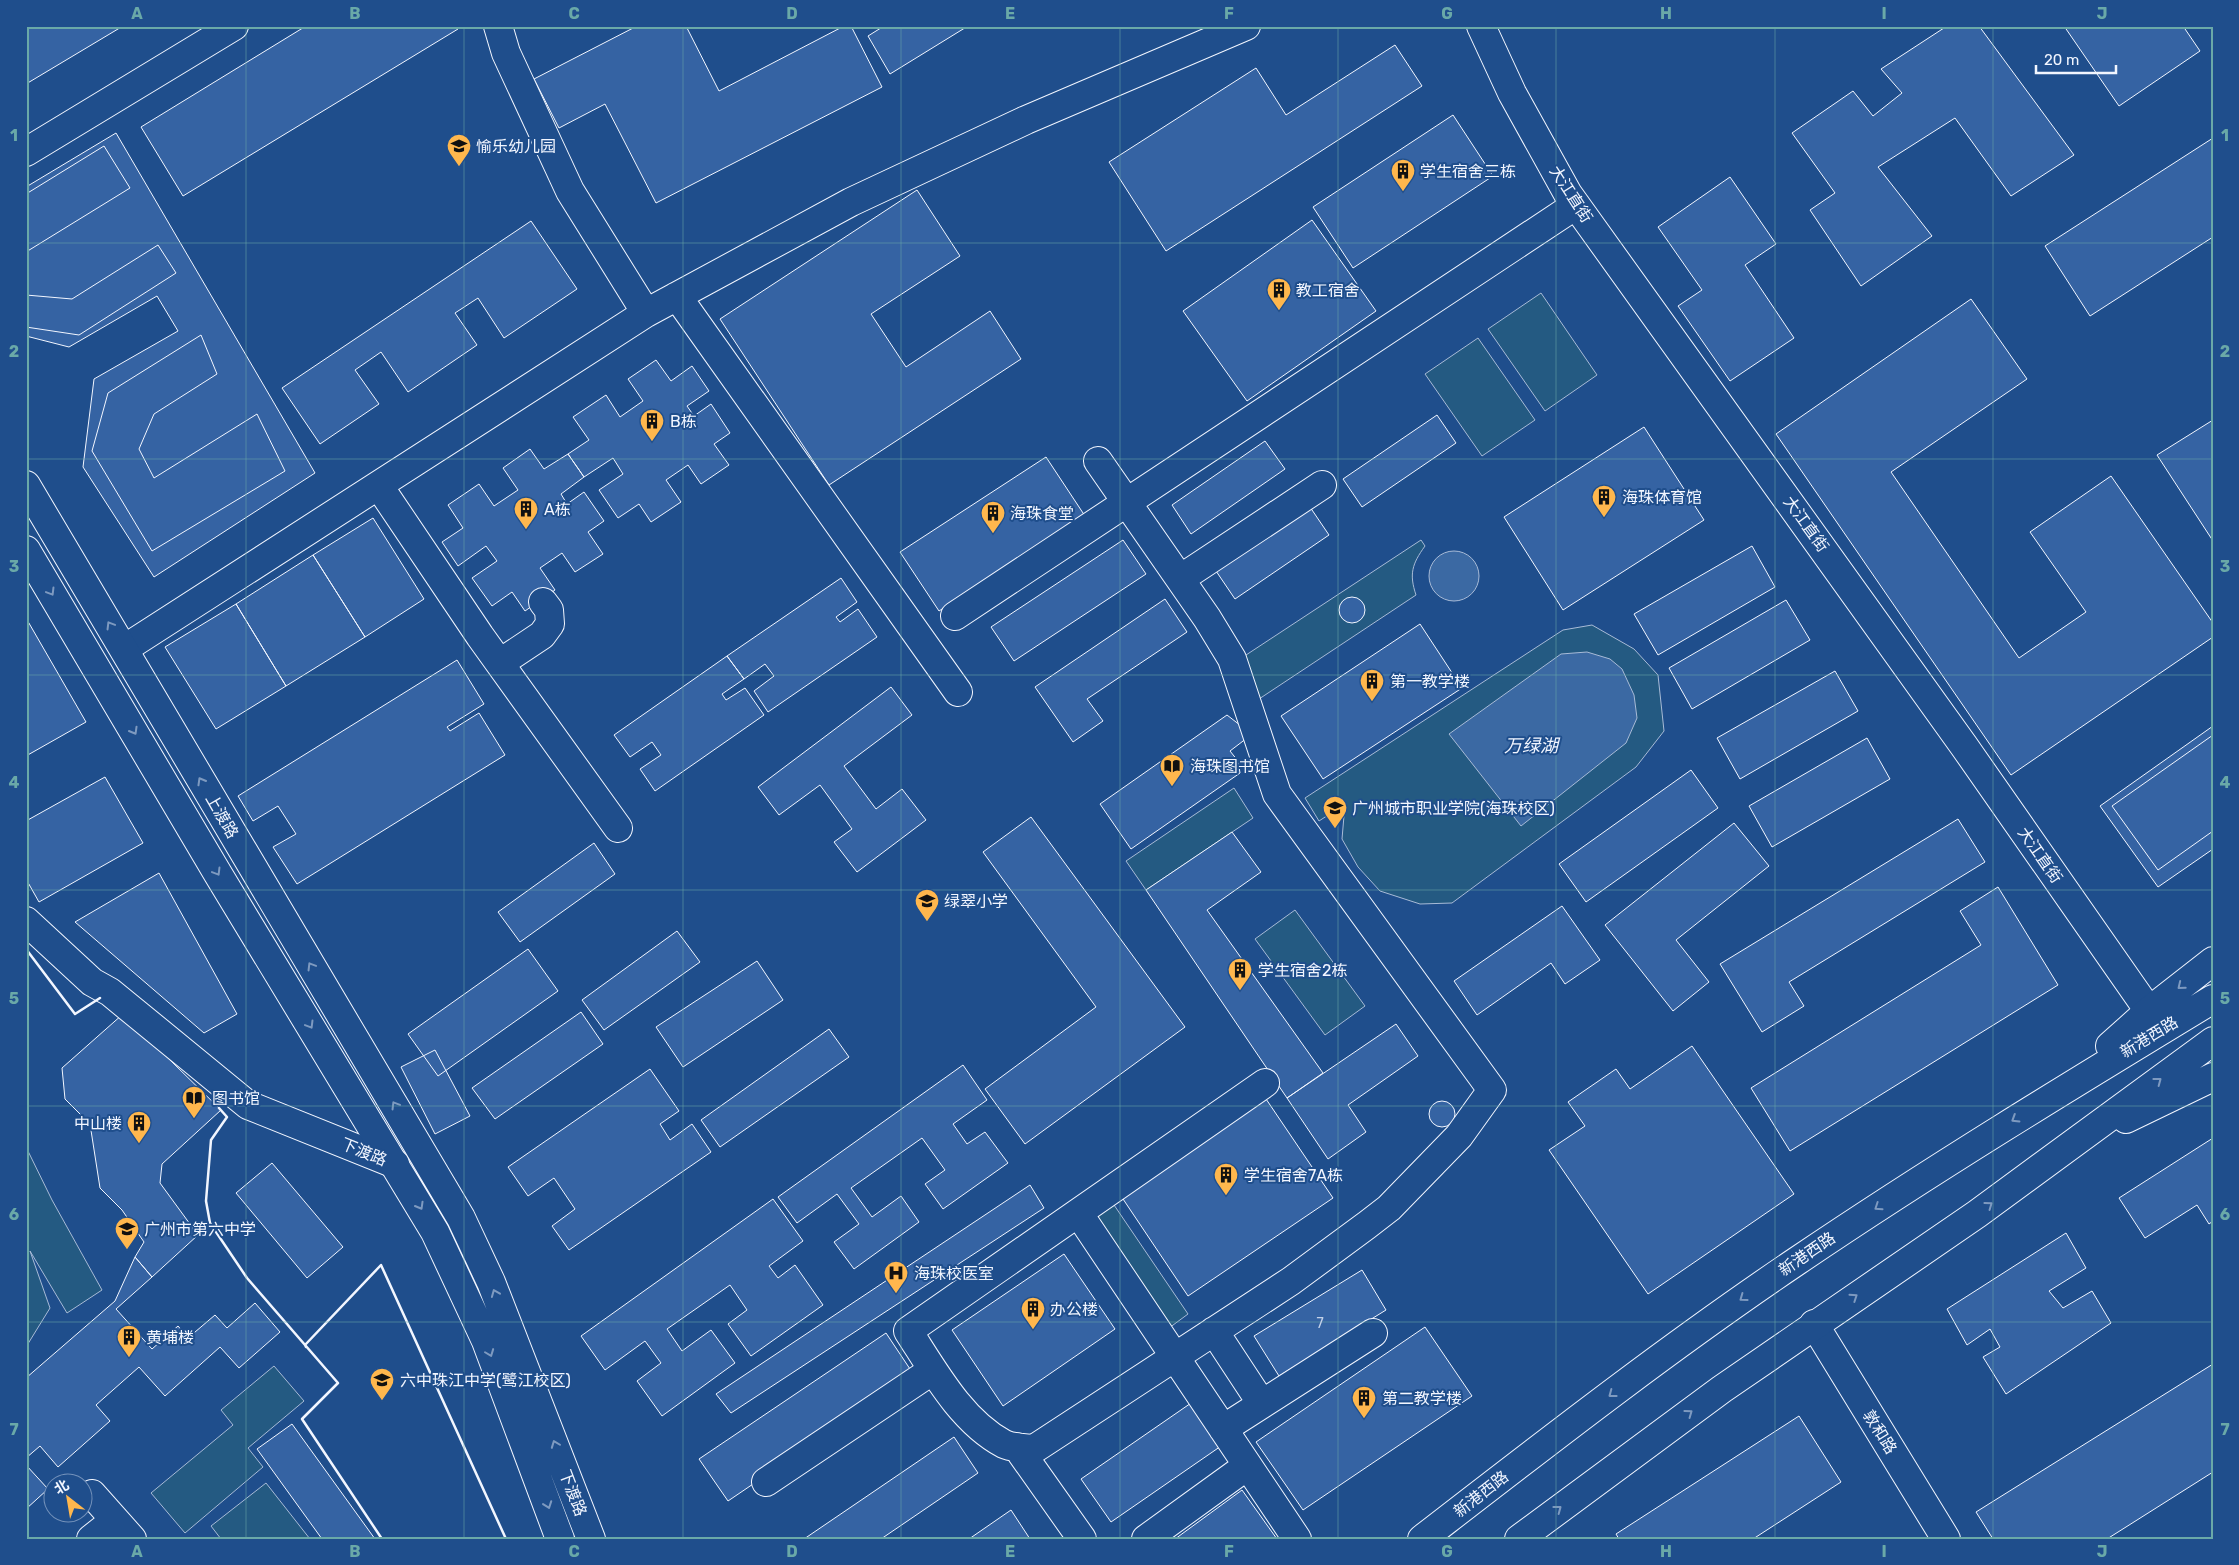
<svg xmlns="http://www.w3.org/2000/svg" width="2239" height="1565" viewBox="0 0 2239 1565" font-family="Rubik,'Noto Sans SC',sans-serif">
  <rect width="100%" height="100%" fill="#1f4e8c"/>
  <path fill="#245a82" stroke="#a8bbd7" d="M1541,293L1597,375L1545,411L1488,329Z
    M1478,338L1535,420L1482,456L1425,374Z
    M1421,540L1425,546C1412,564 1409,574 1416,595L1253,703L1243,657Z
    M1592,625L1634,649L1658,675L1664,731L1636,767L1452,903L1420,904L1380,891L1358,867L1342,839L1345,804L1319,821L1305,798L1563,630Z
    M1234,788L1253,818L1146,890L1126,861Z
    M1295,910L1365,1006L1325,1035L1255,939Z
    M26,1147L52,1200L102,1290L67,1313L30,1251L50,1308L26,1347Z
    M1112,1202L1188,1314L1165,1331L1089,1218Z
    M274,1366L304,1401L248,1448L263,1467L185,1533L151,1493L233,1425L221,1410Z
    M266,1483L310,1539H221L211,1526Z"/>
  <path fill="#3b69a3" stroke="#a8bbd7" d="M1429 576a25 25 0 1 1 50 0a25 25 0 1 1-50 0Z
    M1587,652L1610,659L1622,669L1634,695L1637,718L1626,743L1521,826L1449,734L1561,654Z"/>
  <path fill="#3563a3" stroke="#f2f6ff" d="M26,26H123L26,84Z
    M306,26H456L458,29L183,196L141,127Z
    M637,26H686L719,91L844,26H851L882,87L656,203L605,104L559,128L534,79Z
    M884,26H968L890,74L868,36Z
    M1947,26H1979L2074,155L2011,196L1955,118L1878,167L1932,236L1861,286L1810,210L1835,193L1792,133L1853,91L1873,116L1902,93L1881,69Z
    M2064,26H2183L2200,51L2119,106Z
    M1395,45L1422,86L1166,251L1109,162L1256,68L1286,115Z
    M1453,115L1493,176L1353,268L1313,207Z
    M116,133L315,473L154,577L83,467L94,379L178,331L157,296L69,347L26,336V187Z
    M2213,138V237L2090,316L2045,246Z
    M104,146L130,188L26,252V194Z
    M1730,177L1776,244L1745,265L1794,338L1730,381L1678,306L1702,290L1658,227Z
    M917,190L960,256L871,314L906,367L990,311L1021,359L829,485L720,319Z
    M1312,220L1376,311L1247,401L1183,311Z
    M531,221L577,289L504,338L478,298L455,313L477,345L408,392L381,352L355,370L379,404L320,444L282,388Z
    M158,245L176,273L79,335L26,327V295L72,299Z
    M1971,299L2027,379L1891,472L2019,658L2086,612L2030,532L2111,476L2213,623V637L2011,775L1776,434Z
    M201,335L217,374L154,414L139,449L154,478L257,414L285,471L152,551L92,451L108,393Z
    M656,360L671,381L692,366L709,391L687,406L694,416L711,404L730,433L714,444L729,465L701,484L688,465L666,480L681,502L651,522L639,504L618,518L599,490L623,474L613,458L584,477L568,454L589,440L573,417L606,395L620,417L643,401L628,379Z
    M1437,415L1456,443L1362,507L1343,479Z
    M2213,420V541L2157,455Z
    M1644,427L1704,520L1563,610L1504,517Z
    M1265,441L1285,469L1191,534L1172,505Z
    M530,449L544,469L568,454L584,477L561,494L567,504L584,492L604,521L588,532L603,554L575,572L562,553L540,568L555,590L525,611L512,592L492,606L472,578L497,561L486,546L458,566L442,542L463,528L448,505L479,484L494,506L518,490L503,468Z
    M1046,457L1085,516L939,611L900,552Z
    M1310,507L1329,535L1235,599L1216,571Z
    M373,518L424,599L365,637L313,555Z
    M1123,540L1146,574L1014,661L991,627Z
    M1752,546L1775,587L1658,655L1634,614Z
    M313,555L365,637L286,686L236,604Z
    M841,578L857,602L836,617L840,622L858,609L877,637L768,712L754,691L774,676L765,664L744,679L727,656Z
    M1339 610a13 13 0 1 1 26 0a13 13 0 1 1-26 0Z
    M1165,599L1187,632L1087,699L1103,721L1073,742L1035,687Z
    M1786,600L1810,640L1692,709L1669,668Z
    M236,604L286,686L216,729L165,647Z
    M26,618L86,722L26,756Z
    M1420,624L1462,688L1323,779L1281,716Z
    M727,656L744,679L722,694L726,700L745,688L764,715L655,791L640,769L661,755L652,742L630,757L614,735Z
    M457,660L484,704L447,727L450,731L479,713L505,755L297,884L273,847L296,834L278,806L253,821L238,796Z
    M1835,671L1858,711L1740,779L1717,738Z
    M891,687L912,715L844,766L876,809L902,789L926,820L857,872L834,842L852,829L820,785L779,815L758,787Z
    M1227,715L1245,729L1247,738L1230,751L1238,761L1240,773L1131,849L1100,804Z
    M2213,726V849L2158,887L2100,806Z
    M2213,735V831L2158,870L2112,806Z
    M1867,738L1890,779L1772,847L1749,806Z
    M1691,770L1718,808L1586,902L1559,864Z
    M105,777L143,843L39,902L26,879V821Z
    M1031,817L1185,1027L1025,1144L985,1089L1096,1007L983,852Z
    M1958,819L1985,862L1789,982L1804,1006L1762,1032L1720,964Z
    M1734,823L1769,866L1676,940L1709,982L1673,1011L1605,925Z
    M1232,832L1261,872L1207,910L1323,1073L1287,1098L1146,890Z
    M594,843L615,874L520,942L498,912Z
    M159,873L237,1014L204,1033L75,922Z
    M1998,887L2058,985L1790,1151L1751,1088L1981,945L1960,911Z
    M1562,906L1600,960L1565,984L1551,963L1477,1015L1454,981Z
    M677,931L700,962L604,1030L582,1000Z
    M528,949L558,991L438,1076L408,1034Z
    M757,961L783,1000L683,1067L656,1027Z
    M581,1012L603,1044L495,1119L472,1088Z
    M123,1014L221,1110L162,1164L160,1183L198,1235L152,1277L135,1257L144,1242L122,1210L100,1188L90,1124L65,1099L62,1068Z
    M1396,1024L1418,1056L1348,1105L1366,1132L1328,1159L1287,1098Z
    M829,1029L849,1057L720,1147L701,1120Z
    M1692,1046L1794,1194L1648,1294L1549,1150L1585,1126L1568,1102L1616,1069L1630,1089Z
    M435,1050L470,1116L435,1134L401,1067Z
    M963,1065L987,1100L953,1124L967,1144L985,1132L1008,1163L943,1209L925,1184L945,1170L922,1138L851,1188L872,1217L901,1196L919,1222L854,1269L834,1242L859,1224L837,1194L797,1223L778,1197Z
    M650,1069L679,1111L660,1124L670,1140L692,1124L711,1152L569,1250L552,1226L575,1209L554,1178L528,1196L508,1167Z
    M1264,1096L1333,1198L1188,1296L1119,1193Z
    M1429 1114a13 13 0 1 1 26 0a13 13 0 1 1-26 0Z
    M2213,1138V1221L2209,1224L2197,1205L2145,1238L2119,1198Z
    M272,1163L343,1247L307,1278L236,1193Z
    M1030,1185L1044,1208L731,1413L716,1394Z
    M773,1199L803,1241L769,1266L778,1278L795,1265L823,1305L751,1356L728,1324L747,1310L730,1285L667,1329L682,1351L711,1330L735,1363L662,1416L637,1381L661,1363L645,1341L605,1370L581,1336Z
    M2066,1233L2086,1268L2049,1291L2063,1308L2092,1291L2111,1323L2006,1394L1983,1357L2000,1347L1990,1329L1967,1345L1947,1309Z
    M1064,1254L1115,1329L1003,1406L952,1330Z
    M135,1257L152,1277L116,1309L152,1349L178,1326L188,1338L215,1315L227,1328L255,1303L280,1332L239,1368L220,1347L165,1396L139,1367L96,1405L110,1421L58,1467L40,1446L26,1458V1378L115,1301Z
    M1362,1270L1386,1310L1279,1376L1254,1336Z
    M1425,1327L1472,1396L1303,1510L1256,1442Z
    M886,1333L914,1375L728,1501L699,1459Z
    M2213,1364V1472L2107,1539H1993L1976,1512Z
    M1194,1401L1224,1444L1111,1522L1081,1479Z
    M1799,1416L1841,1482L1753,1539H1619L1616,1534Z
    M292,1424L375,1539H322L257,1449Z
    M954,1437L978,1473L881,1539H804Z
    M26,1465L48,1489L26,1509Z
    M1242,1490L1277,1539H1175Z
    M1011,1510L1030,1539H969Z"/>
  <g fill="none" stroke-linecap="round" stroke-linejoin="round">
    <defs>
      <path id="minor" d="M498,26L506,53L570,191L646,313
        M1481,26L1512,93L1568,194L1964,746L2149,1011
        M26,152L234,26
        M677,296L958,692
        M1098,461L1207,618L1232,659L1277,794L1492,1090L1459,1136L1389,1208L1367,1225L1291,1281L1034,1449C1025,1448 1012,1448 1004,1444C961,1421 934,1371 908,1331L1265,1083
        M379,486L480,636L618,828
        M1180,579L1322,485
        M955,616L1576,205
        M124,649L646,313L851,202L1026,120L1246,26
        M500,663L542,635L550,624L549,610L543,602
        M26,921L92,982L110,992L248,1105L395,1164
        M1079,1214L1297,1539
        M1814,1324L1946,1539
        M1214,1331L1262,1404
        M1223,1429L1373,1333
        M1017,1447L1082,1539
        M766,1482L933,1370
        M92,1494L132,1539
        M91,1539L115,1520
        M1146,1539L1247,1466"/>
      <path id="major" d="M26,485L461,1218L491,1282L591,1539
        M26,550L218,874L435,1232L486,1341L560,1539
        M2110,1046L2149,1011L2213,961
        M2126,1119L2213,1077
        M1422,1539C1545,1444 1668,1348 1797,1261C1933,1169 2073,1084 2213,999
        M1519,1539L1722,1389L1977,1214L2213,1041"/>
    </defs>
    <use href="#minor" stroke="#f2f6ff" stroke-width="30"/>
    <use href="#major" stroke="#f2f6ff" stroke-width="30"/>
    <use href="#minor" stroke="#1f4e8c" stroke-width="28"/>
    <use href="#major" stroke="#1f4e8c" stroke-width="28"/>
    <path stroke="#f2f6ff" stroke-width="2.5" d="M26,949L75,1014L100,998
      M219,1108L227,1117L211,1140L206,1201L210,1223L247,1278L338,1383L302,1419L382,1539
      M306,1347L305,1345L381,1265L506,1539"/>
  </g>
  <defs><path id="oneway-chevron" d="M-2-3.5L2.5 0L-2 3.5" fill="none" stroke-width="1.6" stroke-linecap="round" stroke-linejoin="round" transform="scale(1.25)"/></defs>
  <g stroke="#7e9ac0">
    <use href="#oneway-chevron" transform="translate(51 592) rotate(59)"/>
    <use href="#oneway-chevron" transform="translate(110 625) rotate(-121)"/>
    <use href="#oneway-chevron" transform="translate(134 731) rotate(60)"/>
    <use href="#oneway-chevron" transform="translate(201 781) rotate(-120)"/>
    <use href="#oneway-chevron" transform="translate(217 872) rotate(59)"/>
    <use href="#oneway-chevron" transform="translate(311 966) rotate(-121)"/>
    <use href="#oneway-chevron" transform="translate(2181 986) rotate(141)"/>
    <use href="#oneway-chevron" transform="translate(310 1025) rotate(59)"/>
    <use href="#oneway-chevron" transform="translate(2158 1081) rotate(-37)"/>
    <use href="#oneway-chevron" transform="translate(395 1105) rotate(-121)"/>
    <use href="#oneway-chevron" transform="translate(2015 1119) rotate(148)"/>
    <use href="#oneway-chevron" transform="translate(1989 1205) rotate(-36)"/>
    <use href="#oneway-chevron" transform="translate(420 1206) rotate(60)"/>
    <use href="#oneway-chevron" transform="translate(1878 1207) rotate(146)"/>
    <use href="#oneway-chevron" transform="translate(495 1293) rotate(-112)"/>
    <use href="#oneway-chevron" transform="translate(1854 1297) rotate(-34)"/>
    <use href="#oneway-chevron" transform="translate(1743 1298) rotate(144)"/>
    <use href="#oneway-chevron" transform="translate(490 1353) rotate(69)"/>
    <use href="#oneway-chevron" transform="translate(1612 1394) rotate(143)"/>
    <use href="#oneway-chevron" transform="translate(1689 1413) rotate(-36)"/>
    <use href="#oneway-chevron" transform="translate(555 1444) rotate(-111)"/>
    <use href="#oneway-chevron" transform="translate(548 1505) rotate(70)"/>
    <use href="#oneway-chevron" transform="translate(1558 1509) rotate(-37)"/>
  </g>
  <path fill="none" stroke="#6aa9a8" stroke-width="1" stroke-opacity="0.55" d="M246,26V1539M464,26V1539M683,26V1539M901,26V1539M1120,26V1539M1338,26V1539M1556,26V1539M1775,26V1539M1993,26V1539M26,243H2213M26,459H2213M26,675H2213M26,890H2213M26,1106H2213M26,1322H2213"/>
  <defs>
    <symbol id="school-pin" viewBox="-11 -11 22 30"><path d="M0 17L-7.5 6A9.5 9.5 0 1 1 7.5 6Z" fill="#ffb74d" stroke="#1f4e8c"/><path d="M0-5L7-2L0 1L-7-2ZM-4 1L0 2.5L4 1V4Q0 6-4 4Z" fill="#111"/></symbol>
    <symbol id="building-pin" viewBox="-11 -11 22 30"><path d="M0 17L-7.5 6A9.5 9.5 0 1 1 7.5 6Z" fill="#ffb74d" stroke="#1f4e8c"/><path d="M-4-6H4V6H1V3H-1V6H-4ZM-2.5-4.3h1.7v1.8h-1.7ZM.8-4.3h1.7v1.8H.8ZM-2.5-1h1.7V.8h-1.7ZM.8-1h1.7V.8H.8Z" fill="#111"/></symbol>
    <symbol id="library-pin" viewBox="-11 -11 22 30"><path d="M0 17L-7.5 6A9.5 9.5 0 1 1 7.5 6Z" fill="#ffb74d" stroke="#1f4e8c"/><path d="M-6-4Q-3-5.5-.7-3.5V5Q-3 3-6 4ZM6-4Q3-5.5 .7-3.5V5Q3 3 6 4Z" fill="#111"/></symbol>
    <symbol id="university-pin" viewBox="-11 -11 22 30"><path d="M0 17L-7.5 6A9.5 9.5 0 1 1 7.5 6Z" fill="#ffb74d" stroke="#1f4e8c"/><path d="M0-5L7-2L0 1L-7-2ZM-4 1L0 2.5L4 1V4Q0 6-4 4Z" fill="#111"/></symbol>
    <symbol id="hospital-pin" viewBox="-11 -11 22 30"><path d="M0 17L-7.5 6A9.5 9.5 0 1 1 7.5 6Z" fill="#ffb74d" stroke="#1f4e8c"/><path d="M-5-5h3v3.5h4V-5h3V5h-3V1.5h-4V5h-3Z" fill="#111"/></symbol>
  </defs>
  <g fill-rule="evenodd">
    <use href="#school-pin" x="445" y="132" width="28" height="38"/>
    <use href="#building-pin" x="1389" y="157" width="28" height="38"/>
    <use href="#building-pin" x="1265" y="276" width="28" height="38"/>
    <use href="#building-pin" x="638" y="407" width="28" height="38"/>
    <use href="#building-pin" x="1590" y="483" width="28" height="38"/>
    <use href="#building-pin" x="512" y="495" width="28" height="38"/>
    <use href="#building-pin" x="979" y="499" width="28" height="38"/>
    <use href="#building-pin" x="1358" y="667" width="28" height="38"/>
    <use href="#library-pin" x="1158" y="752" width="28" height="38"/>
    <use href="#university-pin" x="1321" y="794" width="28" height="38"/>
    <use href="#school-pin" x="913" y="887" width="28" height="38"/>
    <use href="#building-pin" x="1226" y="956" width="28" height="38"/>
    <use href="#library-pin" x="180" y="1084" width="28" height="38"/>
    <use href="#building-pin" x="125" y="1109" width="28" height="38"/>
    <use href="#building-pin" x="1212" y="1161" width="28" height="38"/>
    <use href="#school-pin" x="113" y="1215" width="28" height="38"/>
    <use href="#hospital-pin" x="882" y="1259" width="28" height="38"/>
    <use href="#building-pin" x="1019" y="1295" width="28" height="38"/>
    <use href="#building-pin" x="115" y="1323" width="28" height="38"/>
    <use href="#school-pin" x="368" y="1366" width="28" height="38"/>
    <use href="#building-pin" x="1350" y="1384" width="28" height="38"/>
  </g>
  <g text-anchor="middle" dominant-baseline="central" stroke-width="4" stroke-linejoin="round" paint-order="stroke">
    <g font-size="14" fill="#c3d1e8">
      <text x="1320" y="1323">7</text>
    </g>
    <g font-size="16" fill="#f2f6ff" stroke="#1f4e8c" text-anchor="start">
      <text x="476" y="146">愉乐幼儿园</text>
      <text x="1420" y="171">学生宿舍三栋</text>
      <text x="1296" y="290">教工宿舍</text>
      <text x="670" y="421">B栋</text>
      <text x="1622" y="497">海珠体育馆</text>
      <text x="544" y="509">A栋</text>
      <text x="1010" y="513">海珠食堂</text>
      <text x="1390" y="681">第一教学楼</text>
      <text x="1190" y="766">海珠图书馆</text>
      <text x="1352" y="808">广州城市职业学院(海珠校区)</text>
      <text x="944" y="901">绿翠小学</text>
      <text x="1258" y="970">学生宿舍2栋</text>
      <text x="212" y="1098">图书馆</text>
      <text x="122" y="1123" text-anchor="end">中山楼</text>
      <text x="1244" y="1175">学生宿舍7A栋</text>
      <text x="144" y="1229">广州市第六中学</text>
      <text x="914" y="1273">海珠校医室</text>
      <text x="1050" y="1309">办公楼</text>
      <text x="146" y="1337">黄埔楼</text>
      <text x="400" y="1380">六中珠江中学(鹭江校区)</text>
      <text x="1382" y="1398">第二教学楼</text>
    </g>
    <g font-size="16" fill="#f2f6ff" stroke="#1f4e8c">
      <text transform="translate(1571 194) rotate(57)">大江直街</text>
      <text transform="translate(1806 524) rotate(54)">大江直街</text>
      <text transform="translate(222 816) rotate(60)">上渡路</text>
      <text transform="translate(2040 855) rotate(55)">大江直街</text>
      <text transform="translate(2149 1037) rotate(-31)">新港西路</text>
      <text transform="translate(364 1152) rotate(22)">下渡路</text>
      <text transform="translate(1807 1254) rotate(-34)">新港西路</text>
      <text transform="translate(1880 1432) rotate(58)">敦和路</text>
      <text transform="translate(573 1493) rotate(69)">下渡路</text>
      <text transform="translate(1481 1494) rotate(-38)">新港西路</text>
    </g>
    <g font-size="18" font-style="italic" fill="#f2f6ff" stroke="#1f4e8c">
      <text x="1531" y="746">万绿湖</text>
    </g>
  </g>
  <rect width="2239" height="1565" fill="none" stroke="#1f4e8c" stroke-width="55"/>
  <g transform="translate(68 1498) rotate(329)"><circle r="24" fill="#1f4e8c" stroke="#7391ba"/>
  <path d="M0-4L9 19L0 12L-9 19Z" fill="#ffb74d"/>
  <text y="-8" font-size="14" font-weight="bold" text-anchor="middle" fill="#f2f6ff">北</text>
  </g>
  <path d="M2036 65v8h80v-8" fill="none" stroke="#f2f6ff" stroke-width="2.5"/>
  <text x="2044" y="65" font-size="15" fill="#f2f6ff" stroke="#1f4e8c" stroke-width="4" paint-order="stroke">20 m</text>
  <rect x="28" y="28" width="2184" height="1510" fill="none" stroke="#6aa9a8" stroke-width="2"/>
  <g font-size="16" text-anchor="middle" font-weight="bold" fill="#6aa9a8">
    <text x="137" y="19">A</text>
    <text x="355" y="19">B</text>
    <text x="574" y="19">C</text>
    <text x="792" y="19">D</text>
    <text x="1010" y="19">E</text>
    <text x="1229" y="19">F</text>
    <text x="1447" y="19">G</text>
    <text x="1666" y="19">H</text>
    <text x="1884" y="19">I</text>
    <text x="2102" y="19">J</text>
    <text x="14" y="141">1</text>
    <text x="2225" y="141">1</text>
    <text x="14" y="357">2</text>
    <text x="2225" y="357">2</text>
    <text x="14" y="572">3</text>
    <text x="2225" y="572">3</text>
    <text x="14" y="788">4</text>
    <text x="2225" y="788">4</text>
    <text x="14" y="1004">5</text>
    <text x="2225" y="1004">5</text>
    <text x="14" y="1220">6</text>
    <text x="2225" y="1220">6</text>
    <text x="14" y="1435">7</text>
    <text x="2225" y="1435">7</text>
    <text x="137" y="1557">A</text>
    <text x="355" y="1557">B</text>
    <text x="574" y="1557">C</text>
    <text x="792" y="1557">D</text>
    <text x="1010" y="1557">E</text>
    <text x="1229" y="1557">F</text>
    <text x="1447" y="1557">G</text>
    <text x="1666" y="1557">H</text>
    <text x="1884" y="1557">I</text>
    <text x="2102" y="1557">J</text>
  </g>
</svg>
